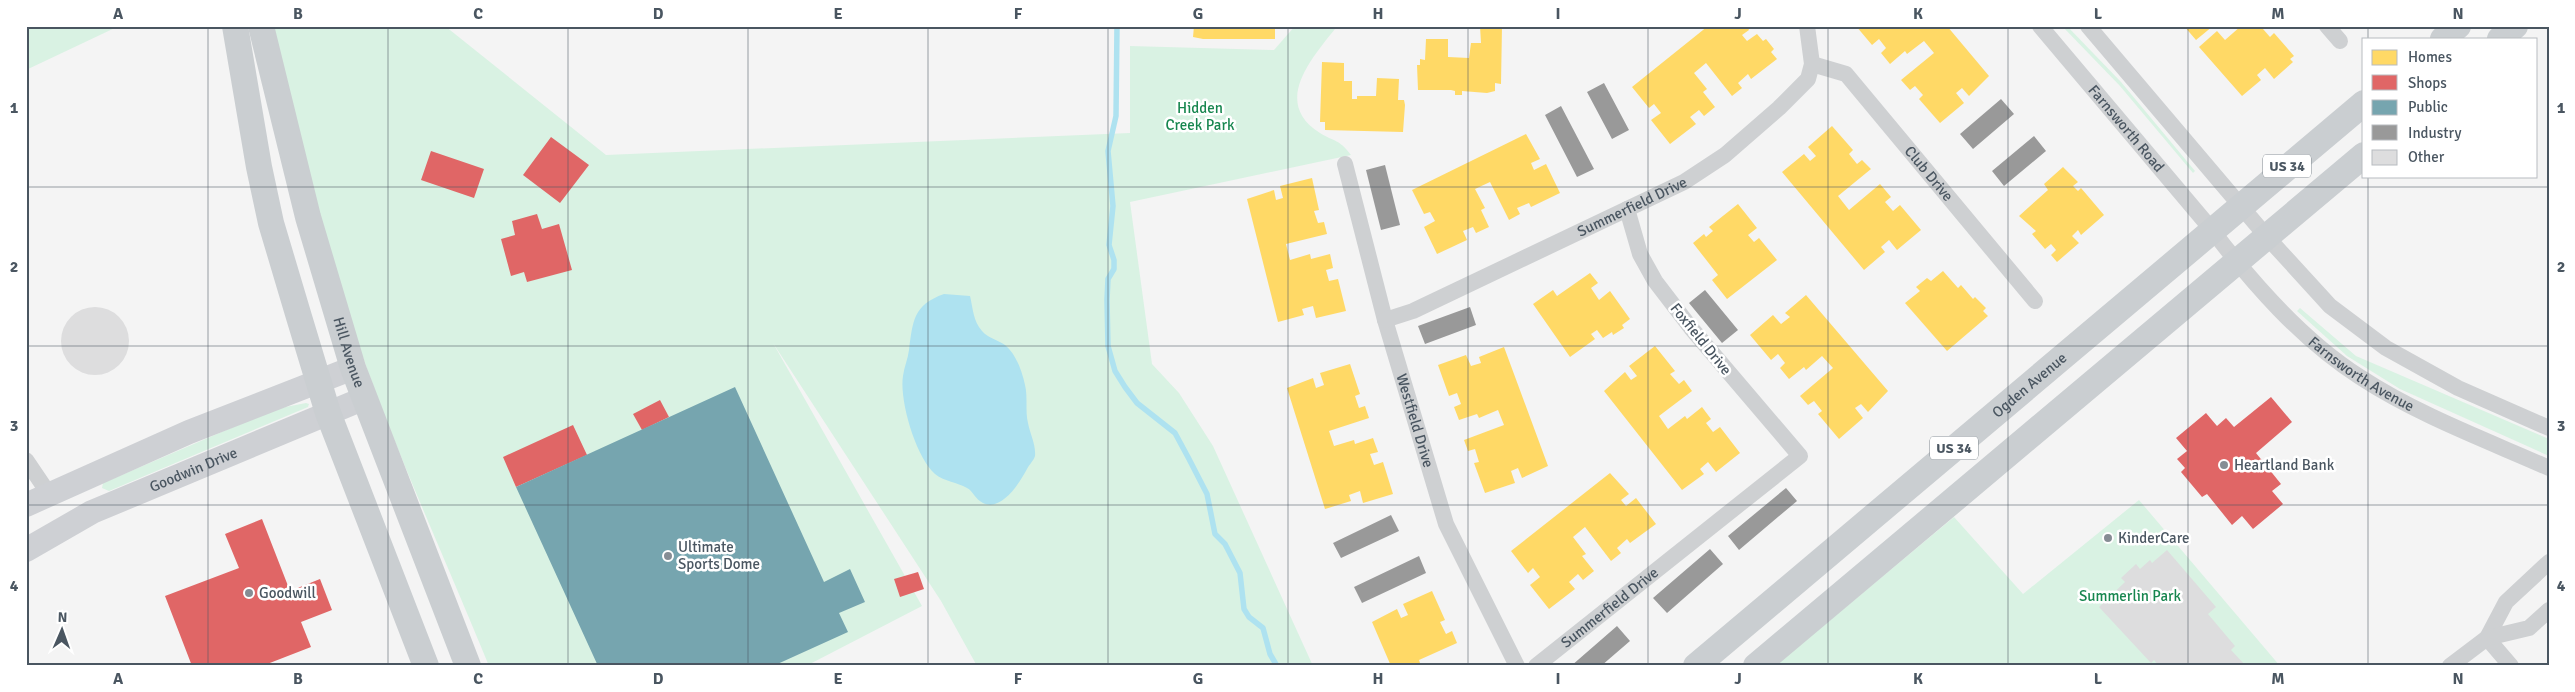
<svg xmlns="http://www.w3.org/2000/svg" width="2575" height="692" viewBox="0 0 2575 692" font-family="Signika,sans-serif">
  <rect width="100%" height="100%" fill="#f4f4f4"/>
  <path fill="#d9f2e3" d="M26,26H119L26,70Z
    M272,26H445L606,155L1130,133V46L1274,50L1295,26H1331L1335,29C1311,59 1272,103 1320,133C1336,143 1338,138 1351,155L1130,202L1152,364L1179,393L1213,446L1313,666H977L941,601L773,343L922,606L806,666H489C443,553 391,442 352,326C320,228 298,126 272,26Z
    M2062,26H2067L2121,82L2195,171L2193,173L2120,86Z
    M2300,308L2356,356L2549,439V456L2400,389L2347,356L2297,311Z
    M306,403L309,404L308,407L109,491L102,488L103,483L275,409Z
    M2139,500L2280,666H1775L1954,517L2023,594Z"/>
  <path fill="#aee2f0" d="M944,294L970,296C973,308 973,321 982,331C988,338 998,340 1005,345C1016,354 1022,371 1025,385C1028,397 1025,411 1028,423C1030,434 1036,444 1035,456C1034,460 1029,465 1027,469C1020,482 1002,512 983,503C975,499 973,491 967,488C957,482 945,482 935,474C916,458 899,400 903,376C904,367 908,359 909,350C913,321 913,305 944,294Z"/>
  <path fill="#ffd966" d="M1194,26H1275V39H1203L1193,37Z
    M1480,26H1502L1501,84L1495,83V91L1487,93L1462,91V95H1455V91L1451,90H1418L1417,65H1420V59L1425,60L1426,39H1448V57L1469,58L1471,43H1481Z
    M1708,26H1747L1749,30L1742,35L1747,41L1757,34L1763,41L1766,39L1774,49L1771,52L1777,59L1751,79L1748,74L1738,83L1742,88L1732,96L1706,63L1694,73L1707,89L1703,92L1715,107L1704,116L1699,110L1690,117L1696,124L1670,144L1651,120L1661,113L1654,104L1649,108L1632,87Z
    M1856,26H1947L1989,76L1969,96L1962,88L1956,93L1964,103L1940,123L1919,99L1923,95L1915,86L1910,90L1901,80L1934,53L1924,41L1907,54L1905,51L1890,64L1881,53L1886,48L1879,39L1872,45Z
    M2184,26H2213L2196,40Z
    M2241,26H2267L2263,29L2270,37L2274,33L2294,56L2290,59L2293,62L2274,79L2265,68L2257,75L2261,80L2242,96L2199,47L2217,31L2225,40Z
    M1322,62L1344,63V81H1352V99H1357V96H1376L1377,78L1399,79L1398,100H1404L1405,105L1403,132L1325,130V122H1320Z
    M1832,126L1853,150L1849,154L1857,164L1862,160L1871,169L1838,196L1849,210L1880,184L1891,197L1885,202L1893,211L1900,205L1921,230L1897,250L1889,240L1881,247L1885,252L1864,270L1782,172L1804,154L1810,161L1816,156L1808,147Z
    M1526,134L1540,159L1531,163L1534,170L1546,164L1560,193L1531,207L1529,203L1517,208L1520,214L1509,220L1490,182L1475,189L1485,208L1481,210L1489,227L1476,233L1473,227L1463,231L1467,240L1437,254L1424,227L1435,221L1430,212L1424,214L1412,190Z
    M2063,167L2078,182L2073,186L2078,191L2081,188L2104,215L2081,235L2078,230L2072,236L2079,243L2057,262L2051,255L2056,250L2051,244L2045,249L2032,234L2036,231L2019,216L2048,190L2044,184Z
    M1312,178L1319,210L1314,211L1318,223L1324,222L1327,234L1286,244L1290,260L1310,254L1311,259L1330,254L1333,268L1326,270L1329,281L1338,279L1346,311L1316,318L1313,306L1302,309L1304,315L1278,322L1247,199L1274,190L1276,200L1283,198L1280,186Z
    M1738,204L1757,228L1748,235L1754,242L1759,238L1777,260L1727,299L1712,280L1718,275L1693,243L1704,234L1706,237L1713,231L1709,227Z
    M1943,271L1958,288L1961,285L1973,299L1975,297L1986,308L1983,311L1988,316L1947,351L1905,303L1920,291L1916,287L1927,278L1931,281Z
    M1590,273L1598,283L1591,288L1599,300L1610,291L1630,319L1622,325L1624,328L1613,335L1612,332L1603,338L1597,330L1591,334L1595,339L1570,357L1533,304L1553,290L1557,296Z
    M1806,295L1888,391L1868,412L1861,404L1855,408L1863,418L1839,439L1818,414L1822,411L1814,401L1808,405L1800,396L1833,368L1822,356L1806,370L1804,367L1789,379L1780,368L1785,363L1778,354L1771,360L1750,335L1773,315L1781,324L1790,317L1785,313Z
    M1655,346L1675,371L1670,374L1679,384L1684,380L1692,391L1659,416L1668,429L1685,416L1687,419L1702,407L1711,419L1706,423L1713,432L1720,427L1740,453L1716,472L1708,462L1700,469L1704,474L1682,490L1604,391L1625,372L1631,380L1637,376L1629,366Z
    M1504,347L1548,466L1522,478L1518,468L1511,471L1515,483L1485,493L1474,463L1479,462L1475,449L1468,451L1464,440L1504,425L1498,410L1479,418L1477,414L1459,420L1454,407L1461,404L1457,393L1449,396L1438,365L1466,355L1471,366L1481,363L1479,357Z
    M1350,364L1360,394L1355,396L1359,408L1365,406L1369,418L1329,431L1334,446L1354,440L1355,444L1373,438L1378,452L1370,454L1374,465L1383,462L1393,494L1363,503L1360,491L1349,495L1351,501L1325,509L1287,388L1313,378L1316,388L1324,385L1320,373Z
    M1610,473L1629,494L1621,500L1626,506L1636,498L1656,524L1630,543L1627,539L1617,548L1621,553L1611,561L1585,527L1573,537L1586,554L1582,556L1594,571L1583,580L1578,574L1569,582L1575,589L1549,609L1530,585L1540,577L1533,568L1528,573L1511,551Z
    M1432,591L1445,620L1440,622L1446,634L1452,631L1457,643L1419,660L1421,666H1391L1372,622L1397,609L1401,618L1408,615L1403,604Z"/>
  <path fill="#e06666" d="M551,137L589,165L560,203L523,175Z
    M431,151L484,169L474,198L421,180Z
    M537,214L542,229L559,224L572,270L527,282L524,272L511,276L501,239L515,235L512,221Z
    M2271,397L2292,422L2256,453L2281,484L2272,491L2283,504L2253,529L2242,516L2232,525L2207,494L2202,497L2181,472L2185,468L2177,459L2187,451L2176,438L2206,413L2217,426L2226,418L2234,427Z
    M660,400L669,417L642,430L633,414Z
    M573,425L587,455L516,487L503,457Z
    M262,519L290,591L320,579L332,610L301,622L311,647L262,666H192L165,596L239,568L225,534Z
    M918,572L924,589L900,597L894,579Z"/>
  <path fill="#76a5af" d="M735,387L824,582L850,569L865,602L839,613L848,632L773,666H598L516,487Z"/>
  <path fill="#999" d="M1604,83L1629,130L1612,139L1587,92Z
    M2001,99L2014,114L1973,149L1960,134Z
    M1561,106L1594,169L1577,177L1545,115Z
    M2034,136L2046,151L2004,186L1992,171Z
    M1385,165L1400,225L1381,230L1366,170Z
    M1705,290L1738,330L1722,343L1689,303Z
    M1470,307L1476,325L1425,344L1418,326Z
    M1786,488L1797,501L1739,550L1728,536Z
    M1391,515L1399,531L1341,558L1333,543Z
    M1710,549L1723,564L1667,613L1653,598Z
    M1419,556L1426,573L1362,603L1354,587Z
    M1617,626L1630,641L1601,666H1571Z"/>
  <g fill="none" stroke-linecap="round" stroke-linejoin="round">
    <path stroke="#aee2f0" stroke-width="5.5" d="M1117,26L1116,116L1108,151L1113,206L1109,245L1114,260V269L1108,279L1107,300L1108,346L1115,371L1125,387L1137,403L1175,433L1189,459L1207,494L1215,534L1225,544L1240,573L1244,609L1249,617L1263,628L1270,654L1277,666"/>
  </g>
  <path fill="#ddddde" d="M61 341a34 34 0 1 1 68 0a34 34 0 1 1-68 0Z
    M2167,550L2216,607L2208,614L2235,646L2231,650L2246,666H2159L2154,660L2151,663L2099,607L2125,582L2121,578L2136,564L2140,569L2150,560L2152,563Z"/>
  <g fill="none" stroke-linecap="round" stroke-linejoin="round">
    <g stroke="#ced0d2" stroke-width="16">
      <path id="s1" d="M2040,26L2212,230C2253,284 2302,340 2360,377C2418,415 2486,440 2549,468"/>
      <path d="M2088,26L2267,237L2330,306L2386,348L2458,388L2549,428"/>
      <path d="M2327,26L2340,41"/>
      <path id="s2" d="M1812,64L1846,74L2035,301"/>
      <path id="s3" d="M1345,164L1385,320L1446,524L1517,666"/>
      <path id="s4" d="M1385,320L1413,311L1684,182L1725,155L1779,108L1808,79L1812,64L1807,26"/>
      <path d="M26,460L49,494"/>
      <path d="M2487,638L2506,602L2549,562"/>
      <path d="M2487,638L2511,666"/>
      <path id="s5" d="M1536,666L1800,456L1691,328L1655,281L1640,254L1627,209"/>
      <path d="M2450,666L2487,638L2529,628L2549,610"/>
    </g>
    <g stroke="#ced0d4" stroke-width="24">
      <path d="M26,505L189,432L353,368"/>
      <path id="s6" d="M26,550L92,512L365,398"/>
    </g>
    <g stroke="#caced1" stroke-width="26">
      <path d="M235,26L259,167L271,223L299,317L328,413L426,666"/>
      <path id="s7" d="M261,26L308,217L353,368L468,666"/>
      <path d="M2443,39L2458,26"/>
      <path d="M2500,39L2515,26"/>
      <path id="s8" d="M1696,666L2364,103"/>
      <path d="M1756,666L2364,155"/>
    </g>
  </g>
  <path fill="none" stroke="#4a5661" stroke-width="1" stroke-opacity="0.55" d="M208,26V666M388,26V666M568,26V666M748,26V666M928,26V666M1108,26V666M1288,26V666M1468,26V666M1648,26V666M1828,26V666M2008,26V666M2188,26V666M2368,26V39M2368,176V666M26,187H2549M26,346H2549M26,505H2549"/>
  <g fill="#868d94" stroke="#fff" stroke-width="2">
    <circle cx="2224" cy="465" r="5"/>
    <circle cx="2108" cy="538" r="5"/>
    <circle cx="668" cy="556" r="5"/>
    <circle cx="249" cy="593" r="5"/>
  </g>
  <g text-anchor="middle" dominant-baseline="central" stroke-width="5" stroke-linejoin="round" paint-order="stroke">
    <g fill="#fff" stroke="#808990" stroke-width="1">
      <rect x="2263" y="154.5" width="48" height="23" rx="4"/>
      <rect x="1930" y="436.5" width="48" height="23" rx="4"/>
    </g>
    <g font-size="14" font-weight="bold" fill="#4a5661">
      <text x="2287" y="166">US 34</text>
      <text x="1954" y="448">US 34</text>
    </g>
    <g font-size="15" fill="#17864f" stroke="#fff">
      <text x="1200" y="108">Hidden<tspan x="1200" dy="17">Creek Park</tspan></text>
      <text x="2130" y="596">Summerlin Park</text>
    </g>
    <g font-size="15" fill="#4a5661" stroke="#fff">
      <text stroke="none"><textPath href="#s1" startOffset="134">Farnsworth Road</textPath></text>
      <text stroke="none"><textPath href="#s2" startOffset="165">Club Drive</textPath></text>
      <text stroke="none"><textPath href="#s4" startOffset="272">Summerfield Drive</textPath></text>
      <text transform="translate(1701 339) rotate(51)">Foxfield Drive</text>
      <text stroke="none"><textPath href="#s7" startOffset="338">Hill Avenue</textPath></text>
      <text stroke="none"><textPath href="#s1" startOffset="476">Farnsworth Avenue</textPath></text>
      <text stroke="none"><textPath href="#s8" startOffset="436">Ogden Avenue</textPath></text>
      <text stroke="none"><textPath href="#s3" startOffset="266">Westfield Drive</textPath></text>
      <text stroke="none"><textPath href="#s6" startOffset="186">Goodwin Drive</textPath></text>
      <text stroke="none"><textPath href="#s5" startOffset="94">Summerfield Drive</textPath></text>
    </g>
    <g font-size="15" fill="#4a5661" stroke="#fff" text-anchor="start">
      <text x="2234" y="465">Heartland Bank</text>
      <text x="2118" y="538">KinderCare</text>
      <text x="678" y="547">Ultimate<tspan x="678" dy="17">Sports Dome</tspan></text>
      <text x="259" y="593">Goodwill</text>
    </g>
  </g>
  <rect width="2575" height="692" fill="none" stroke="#ffffff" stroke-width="55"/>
  <rect x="2362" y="38" width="175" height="140" fill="#ffffff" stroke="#b7bbc0"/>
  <rect x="2372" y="50" width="25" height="15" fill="#ffd966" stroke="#b7bbc0"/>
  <text x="2408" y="62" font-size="15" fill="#4a5661">Homes</text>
  <rect x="2372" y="75" width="25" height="15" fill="#e06666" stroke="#b7bbc0"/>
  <text x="2408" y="88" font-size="15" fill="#4a5661">Shops</text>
  <rect x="2372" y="100" width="25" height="15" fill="#76a5af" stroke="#b7bbc0"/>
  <text x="2408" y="112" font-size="15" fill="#4a5661">Public</text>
  <rect x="2372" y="125" width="25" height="15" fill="#999999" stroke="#b7bbc0"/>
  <text x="2408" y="138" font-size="15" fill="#4a5661">Industry</text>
  <rect x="2372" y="150" width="25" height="15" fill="#ddddde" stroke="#b7bbc0"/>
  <text x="2408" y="162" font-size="15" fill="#4a5661">Other</text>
  <g transform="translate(62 630) rotate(2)" stroke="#ffffff" stroke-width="4" paint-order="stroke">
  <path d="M0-4L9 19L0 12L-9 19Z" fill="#4a5661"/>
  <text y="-8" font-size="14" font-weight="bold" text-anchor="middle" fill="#4a5661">N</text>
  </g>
  <rect x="28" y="28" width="2520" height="636" fill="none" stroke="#4a5661" stroke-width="2"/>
  <g font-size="16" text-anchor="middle" font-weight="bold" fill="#4a5661">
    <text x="118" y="19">A</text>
    <text x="298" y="19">B</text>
    <text x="478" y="19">C</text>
    <text x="658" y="19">D</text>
    <text x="838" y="19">E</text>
    <text x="1018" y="19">F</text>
    <text x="1198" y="19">G</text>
    <text x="1378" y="19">H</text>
    <text x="1558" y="19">I</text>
    <text x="1738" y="19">J</text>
    <text x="1918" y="19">K</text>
    <text x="2098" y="19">L</text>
    <text x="2278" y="19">M</text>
    <text x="2458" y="19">N</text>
    <text x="14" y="113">1</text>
    <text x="2561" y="113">1</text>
    <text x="14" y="272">2</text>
    <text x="2561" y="272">2</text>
    <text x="14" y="431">3</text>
    <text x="2561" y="431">3</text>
    <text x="14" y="591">4</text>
    <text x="2561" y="591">4</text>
    <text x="118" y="684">A</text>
    <text x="298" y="684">B</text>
    <text x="478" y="684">C</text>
    <text x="658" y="684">D</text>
    <text x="838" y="684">E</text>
    <text x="1018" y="684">F</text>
    <text x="1198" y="684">G</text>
    <text x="1378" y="684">H</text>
    <text x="1558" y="684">I</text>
    <text x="1738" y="684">J</text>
    <text x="1918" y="684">K</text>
    <text x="2098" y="684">L</text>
    <text x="2278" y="684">M</text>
    <text x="2458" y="684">N</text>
  </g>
</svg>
